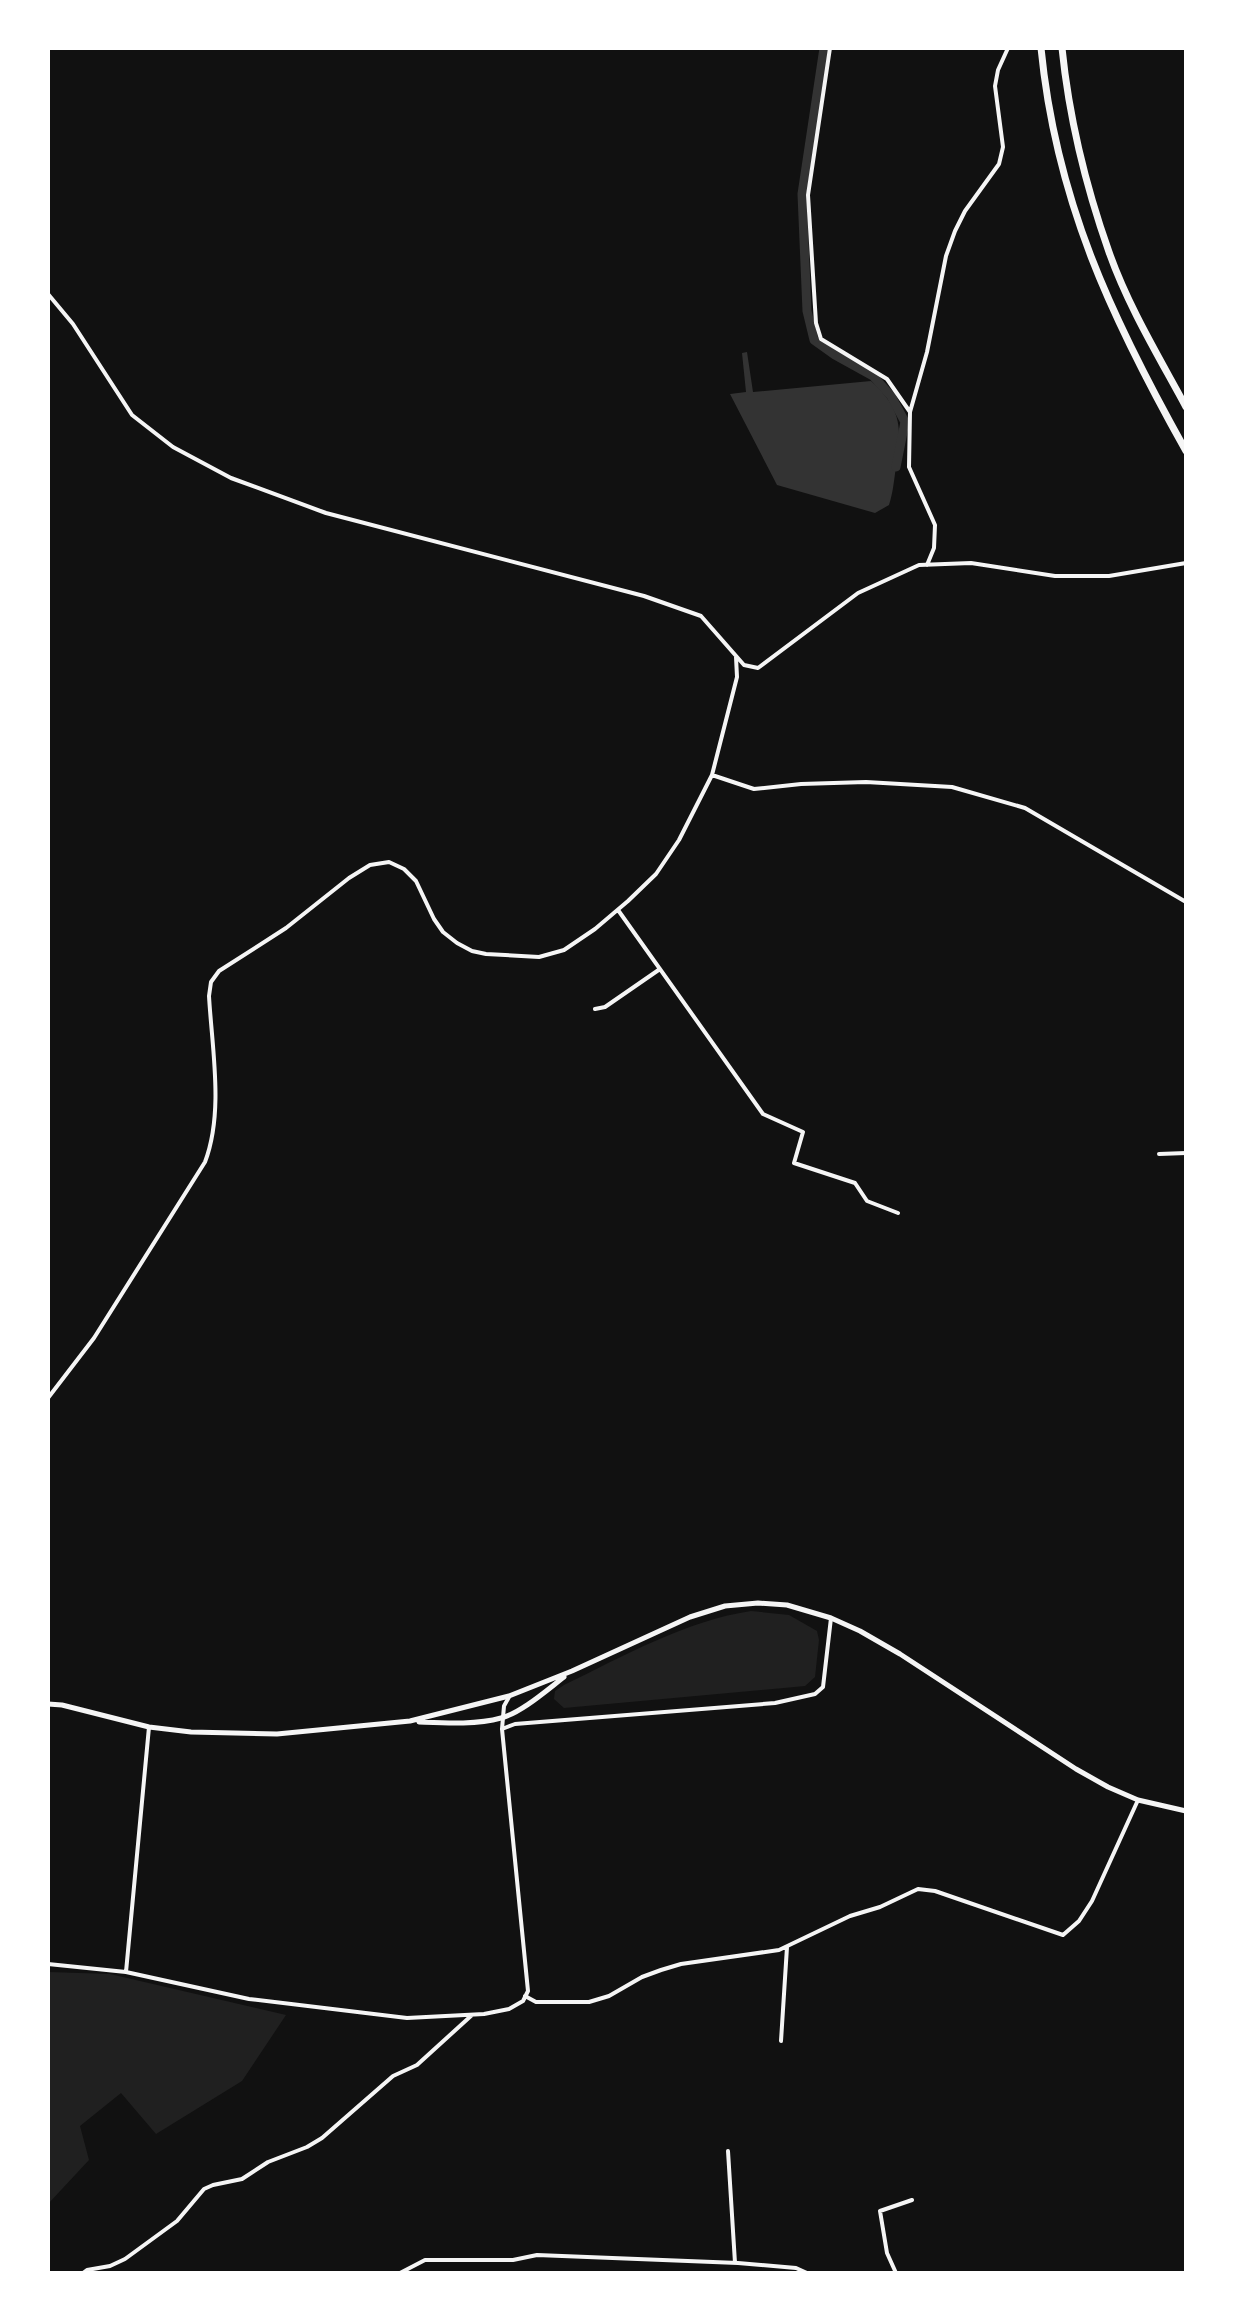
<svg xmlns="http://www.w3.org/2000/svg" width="1234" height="2321" viewBox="0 0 1234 2321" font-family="'Roboto Condensed',sans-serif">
  <rect width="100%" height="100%" fill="#111"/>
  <path fill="#202020" d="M751,1611L789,1615L817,1631L819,1640L815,1677L805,1686L564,1708L554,1699L555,1691L564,1685C624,1656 685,1621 751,1611Z
    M48,1972L110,1974L286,2015L242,2081L156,2134L121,2093L80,2126L89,2160L48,2204Z"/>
  <path fill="#333" d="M747,352L753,392L871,381C902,409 902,428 896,467C894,480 893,493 889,505L875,513L777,485L730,394L746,392L742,353Z"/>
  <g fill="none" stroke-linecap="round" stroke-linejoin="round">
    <path stroke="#333" stroke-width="9" d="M824,48L802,194L807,311L814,340L835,355L873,376L891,396L905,422L896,467"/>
    <path stroke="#f5f5f5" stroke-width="4" d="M830,48L808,195L816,323L821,339L887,379L910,412L909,467L935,525L934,548L927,565
      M48,294L73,324L132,415L173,447L231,478L326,513L644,596L701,616L744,665L758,668L858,593L919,565L971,563L1055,576H1109L1186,563
      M910,412L927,352L946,256L955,231L965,211L999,164L1003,147L995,86L998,70L1008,48
      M712,775L754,789L801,784L866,782L952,787L1025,808L1186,902
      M618,910L763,1114L803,1132L794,1163L855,1183L867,1201L898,1213
      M595,1009L605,1007L660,969
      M1159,1154L1186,1153
      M48,1398L94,1338L205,1162C224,1112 212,1049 209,996L211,982L219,971L286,928L349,878L370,865L389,862L404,869L416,881L434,919L443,932L457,943L472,951L486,954L539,957L564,950L595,929L628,901L656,874L679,840L712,775L737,677L736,657
      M502,1729L515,1724L775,1703L815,1694L823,1687L831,1618
      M48,1964L126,1972L249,1999L407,2018L484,2014L509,2009L523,2001L528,1991L502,1729L504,1706L509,1697
      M126,1972L149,1727
      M525,1996L536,2002H589L609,1996L642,1977L661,1970L681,1964L779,1950L850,1916L880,1907L918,1889L935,1891L1063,1935L1079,1921L1092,1901L1138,1800
      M781,2041L787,1947
      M728,2151L735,2263
      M83,2273L87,2270L110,2266L125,2259L177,2221L204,2189L213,2185L242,2179L268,2162L307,2147L322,2138L393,2076L417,2065L472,2015
      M400,2273L425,2260H513L537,2255L738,2263L796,2268L807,2273
      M896,2273L887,2253L880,2211L912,2200"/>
    <path stroke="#f5f5f5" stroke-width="5" d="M48,1704L62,1705L149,1727L191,1732L277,1734L410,1721L509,1696L572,1671L690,1617L725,1606L758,1603L787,1605L831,1618L860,1631L900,1654L1076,1769L1108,1787L1138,1800L1186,1811
      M419,1722C444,1723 476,1725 501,1718C521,1713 547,1690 564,1677"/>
    <path stroke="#f5f5f5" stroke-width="7" d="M1041,48C1056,201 1112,319 1186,451
      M1062,48C1069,117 1086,187 1109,252C1128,306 1159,357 1186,407"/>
  </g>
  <rect width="1234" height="2321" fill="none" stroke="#ffffff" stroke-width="100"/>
</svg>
